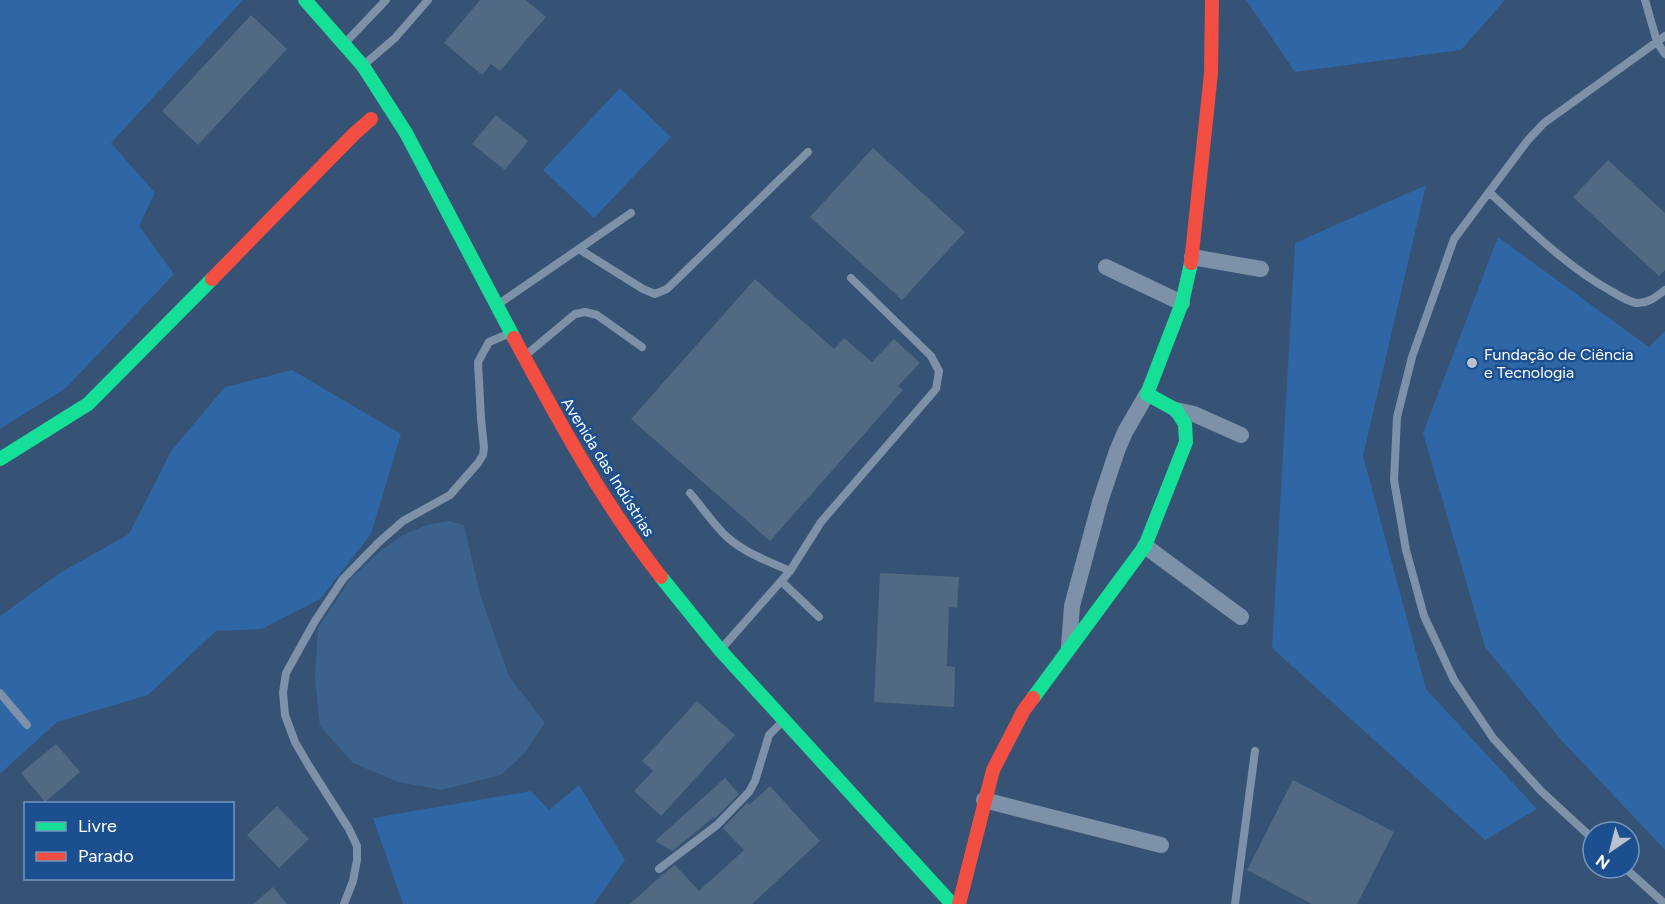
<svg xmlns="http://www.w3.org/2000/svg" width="1665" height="904" viewBox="0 0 1665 904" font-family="Figtree,sans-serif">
  <rect width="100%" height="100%" fill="#365274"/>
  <path fill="#2f66a5" d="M0,0H243L111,143L155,193L139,226L174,274L66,388L0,429Z
    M1246,0H1505L1461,50L1295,72Z
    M620,88L671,137L594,218L543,170Z
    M1426,185L1363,456L1426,689L1537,809L1485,840L1272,648L1295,243Z
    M1498,237L1649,347L1665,331V850L1563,742L1485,647L1423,433Z
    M292,370L401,434L371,534L320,599L262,629L216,631L148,695L57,722L0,774V616L60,573L129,534L171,451L225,387Z
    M579,785L625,860L594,904H403L373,818L531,791L549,810Z"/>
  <path fill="#3b618d" d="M449,521L464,525L480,594L509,676L545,723L524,754L501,775L442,790L398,782L353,763L320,726L315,677L318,628L351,578L379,552L403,535L427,525Z"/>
  <path fill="#526984" d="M480,0H526L546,17L500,71L491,64L482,75L444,43Z
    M251,15L287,49L198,145L162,111Z
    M496,115L528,141L505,170L472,144Z
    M873,148L965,232L902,300L810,217Z
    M1608,160L1665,213V270L1659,276L1573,197Z
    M755,279L834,349L844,338L872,362L894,339L920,363L898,386L903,390L770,541L631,419Z
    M880,573L959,577L957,608L949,607L947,666L955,667L954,707L874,702Z
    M697,701L735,735L661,816L634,791L653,771L642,761Z
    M56,744L80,772L45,802L21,773Z
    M725,778L739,794L715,818L714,817L672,851L655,841Z
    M1293,780L1394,832L1357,904H1312L1247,870Z
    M770,786L820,841L752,904H630L663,874L675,865L699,891L744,850L723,828L747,803L749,805Z
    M277,806L309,839L279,868L247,835Z
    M273,887L287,904H253Z"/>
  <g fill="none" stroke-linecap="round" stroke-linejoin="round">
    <path stroke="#7d92a8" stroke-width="8" d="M1645,0L1657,42L1665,54
      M347,41L386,0
      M366,63L395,38L428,0
      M1489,192C1526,226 1567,267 1611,291C1619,296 1628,301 1636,303C1648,304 1657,296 1665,290
      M579,249L643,289L655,294L667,289L808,152
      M500,303L631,213
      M527,354L575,314L585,312L597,315L642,347
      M690,493C702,507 713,524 727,537C745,553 768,561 790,571
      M781,581L819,617
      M722,648L790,571L821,522L936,389L939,371L931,356L851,278
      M0,693L27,725
      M1593,839L1541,791L1493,738L1454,680L1424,616L1406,550L1394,480L1397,417L1412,357L1454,239L1528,140L1544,123L1665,36
      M1625,868L1665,904
      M659,869L717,825L749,792L755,781L769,735L781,723
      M344,904L353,881L357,860V846L349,829L309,766L295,742L285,715L283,692L286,673L315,621L343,579L379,542L403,521L450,495L478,463L483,455L484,448L481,418L478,362L489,342L508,334
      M1235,904L1255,751"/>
    <path stroke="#7d92a8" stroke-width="16" d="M1192,257L1261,269
      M1106,267L1182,303
      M1176,410L1194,414L1241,435
      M1145,546L1241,617
      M1069,647L1072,606L1100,502L1117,451L1125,432L1147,394
      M984,800L1161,845"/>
    <path stroke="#16e098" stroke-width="14" d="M305,0L363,66L406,133L514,338
      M0,459L88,404L212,279
      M661,577L720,650L952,904
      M1033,698L1145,546L1186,442L1185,424L1176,410L1147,394L1182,303L1191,263"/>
    <path stroke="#f24e42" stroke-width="14" d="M1191,263L1211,73L1212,0
      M212,279L354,134L371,119
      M514,338C558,420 603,503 661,577
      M959,904L993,770L1024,710L1033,698"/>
  </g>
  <circle fill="#b9c2ce" stroke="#1b4f8f" stroke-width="2" cx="1472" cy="363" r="6"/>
  <g text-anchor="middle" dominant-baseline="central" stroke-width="5" stroke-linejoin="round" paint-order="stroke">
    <g font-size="16" fill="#fff" stroke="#1b4f8f" text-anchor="start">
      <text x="1484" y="354">Fundação de Ciência<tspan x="1484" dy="18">e Tecnologia</tspan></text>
    </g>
    <g font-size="16" fill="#fff" stroke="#1b4f8f">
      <text transform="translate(608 467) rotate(58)">Avenida das Indústrias</text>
    </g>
  </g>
  <rect x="24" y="802" width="210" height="78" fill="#1b4f8f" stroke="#7695bc" stroke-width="1.5"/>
  <rect x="36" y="822" width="30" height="9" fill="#16e098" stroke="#7695bc" stroke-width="1.5"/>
  <text x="78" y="832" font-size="18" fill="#ffffff">Livre</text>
  <rect x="36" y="852" width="30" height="9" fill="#f24e42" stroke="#7695bc" stroke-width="1.5"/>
  <text x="78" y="862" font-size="18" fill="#ffffff">Parado</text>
  <g transform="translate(1611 850) rotate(215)"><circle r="28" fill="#1b4f8f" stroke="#7695bc" stroke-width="1.5"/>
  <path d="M0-4.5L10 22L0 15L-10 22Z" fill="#b9c2ce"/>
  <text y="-9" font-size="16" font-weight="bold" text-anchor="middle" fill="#ffffff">N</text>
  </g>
</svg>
